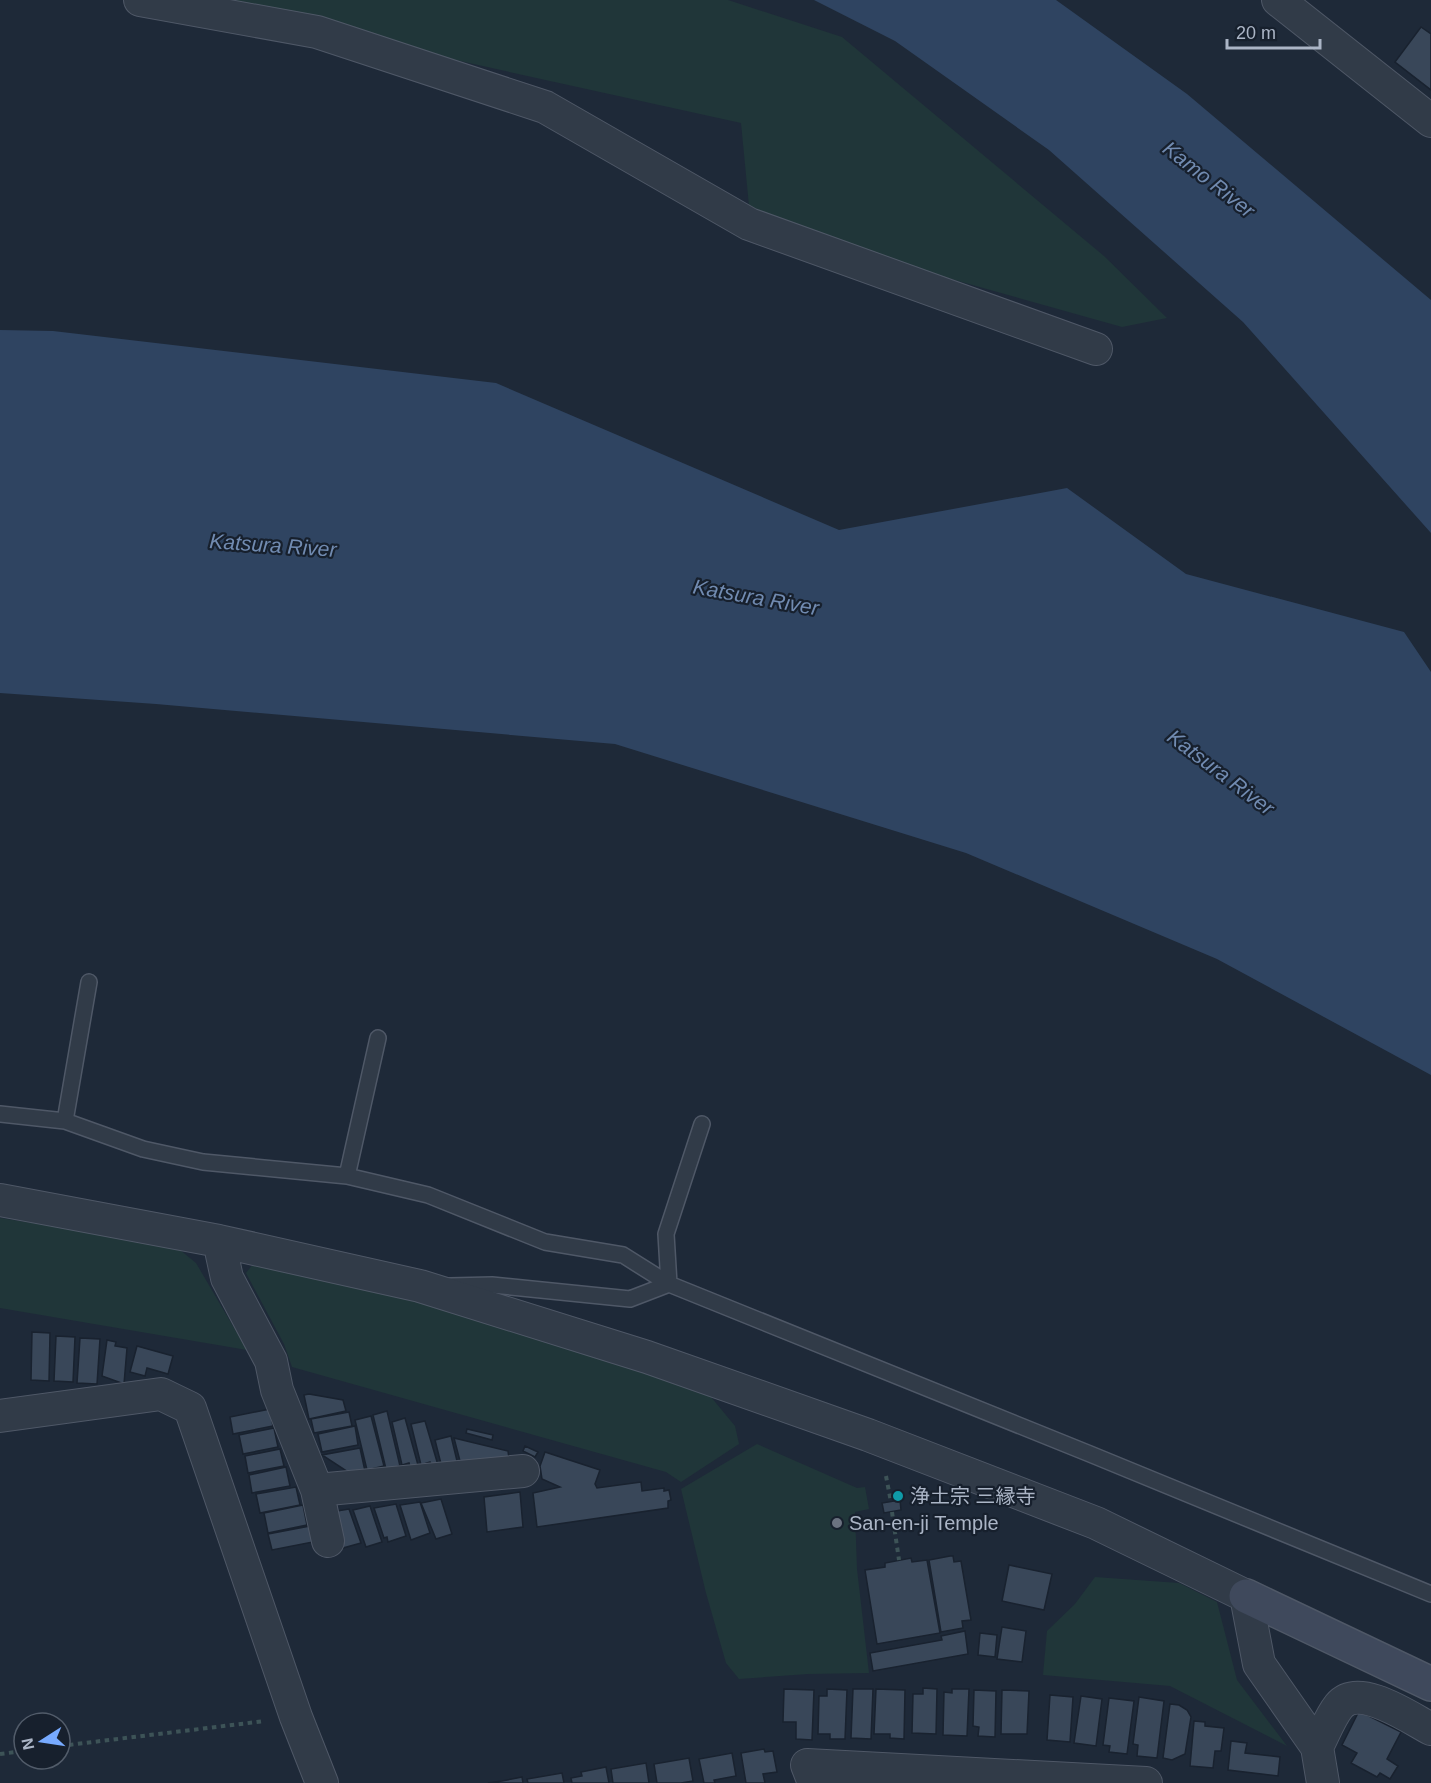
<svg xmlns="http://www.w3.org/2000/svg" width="1431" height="1783" viewBox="0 0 1431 1783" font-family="Arial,'Noto Sans JP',sans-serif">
  <rect width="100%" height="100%" fill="#1e2938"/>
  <path fill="#203639" d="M183,0H728L842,37L1104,256L1167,318L1122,327L830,245L749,206L741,123Z
    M0,1218L174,1245L196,1263L247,1350L0,1308Z
    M257,1259L418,1300L647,1371L711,1397L735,1426L739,1444L681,1482L666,1472L292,1367L284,1344L246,1273Z
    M757,1444L857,1488L865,1487L869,1509L855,1512L857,1569L869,1673L808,1674L739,1679L726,1663L706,1593L681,1489Z
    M1095,1577L1179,1583L1217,1602L1237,1680L1287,1746L1170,1686L1043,1675L1047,1631L1075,1604Z"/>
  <path fill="#2f4461" d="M814,0H1056L1187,94L1431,300V533L1243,322L1049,150L895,41Z
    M0,330L53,331L496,383L839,530L1067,488L1186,574L1404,632L1431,672V1075L1217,959L966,853L615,744L156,704L0,693Z"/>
  <path fill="#394759" stroke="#19222f" stroke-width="1.5" d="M1421,27L1431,34V90L1395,62Z
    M32,1332L50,1333L49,1381L31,1380Z
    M56,1336L75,1337L73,1382L54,1381Z
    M80,1338L100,1339L97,1384L77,1383Z
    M107,1340L116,1342L115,1346L127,1348L124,1384L102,1376Z
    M137,1346L173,1356L168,1374L147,1368L145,1376L130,1372Z
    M309,1394L343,1400L346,1411L309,1419L304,1395Z
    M270,1409L273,1426L233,1434L230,1417Z
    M387,1411L400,1466L386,1469L373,1415Z
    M349,1412L352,1426L314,1433L311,1419Z
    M371,1416L384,1466L367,1470L355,1420Z
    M405,1418L418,1465L410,1467L409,1463L402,1465L392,1422Z
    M425,1421L438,1465L432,1467L430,1462L421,1465L411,1424Z
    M355,1426L358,1445L322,1452L318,1434Z
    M274,1428L278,1447L243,1454L239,1435Z
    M467,1429L493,1435L492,1440L466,1433Z
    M451,1436L458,1465L441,1464L435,1440Z
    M454,1438L508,1451L509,1459L461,1465Z
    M525,1446L538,1452L535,1457L523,1451Z
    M360,1448L365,1471L351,1474L322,1455Z
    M280,1449L284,1466L248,1473L245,1456Z
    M545,1452L600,1470L595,1484L597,1488L641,1482L642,1491L664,1488V1491L669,1490L671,1500L668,1501V1508L537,1527L533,1493L560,1487L542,1479L540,1466Z
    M286,1467L290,1486L252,1493L249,1475Z
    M296,1487L300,1505L260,1513L256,1494Z
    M520,1492L523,1527L487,1532L484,1497Z
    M441,1499L452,1534L436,1539L421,1503Z
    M900,1500L901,1510L884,1513L882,1503Z
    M420,1502L430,1533L411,1540L400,1505Z
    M396,1504L406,1536L388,1542L387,1537L384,1538L374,1508Z
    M303,1505L307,1525L268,1533L264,1513Z
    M370,1506L382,1542L366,1547L353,1510Z
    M349,1509L361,1543L343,1548L331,1512Z
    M310,1526L313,1542L272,1550L268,1534Z
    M950,1556H953L954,1562L961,1561L971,1620L962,1621L963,1628L941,1632L929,1560Z
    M911,1558L912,1562L927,1560L940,1633L877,1644L865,1570L885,1567V1563Z
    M1009,1565L1052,1574L1044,1610L1002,1601Z
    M1002,1627L1026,1631L1022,1662L997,1659Z
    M965,1631L968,1654L873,1671L870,1653L942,1640L941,1636Z
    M980,1633L997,1635L995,1657L978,1655Z
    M923,1688L937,1689L936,1734L912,1733L913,1694H923Z
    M784,1689L814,1690L812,1740L796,1739V1722H783Z
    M827,1689L847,1690L845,1739H830V1734H818L819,1696H827Z
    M853,1689H873L871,1739L851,1738Z
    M876,1689L905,1690L904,1739L890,1738V1734H874Z
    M952,1689H969L967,1736L943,1735L944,1692L952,1693Z
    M974,1690L996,1691L995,1737L978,1736L979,1727L973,1726Z
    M1002,1690L1029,1691L1027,1734H1001Z
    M1050,1695L1073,1697L1070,1742L1047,1740Z
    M1081,1696L1102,1699L1096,1746L1074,1743Z
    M1139,1697L1164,1701L1157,1758L1137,1756L1138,1745L1133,1744Z
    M1109,1698L1134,1701L1127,1754L1109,1752L1110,1746L1103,1745Z
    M1170,1704L1179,1705L1187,1710L1191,1717L1185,1754L1172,1760L1163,1758Z
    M1359,1711L1401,1732L1387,1759L1398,1766L1390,1779L1380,1773L1377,1777L1351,1763L1357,1753L1342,1745Z
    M1194,1721L1205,1722V1726L1224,1728L1221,1751H1215L1213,1768L1190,1766Z
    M1231,1741L1247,1743L1245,1753L1280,1757L1278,1776L1228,1770Z
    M764,1749L765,1752L773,1751L777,1772L763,1774L765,1783H746L741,1753Z
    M732,1753L736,1776L714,1780L715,1783H704L699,1759Z
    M689,1758L693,1781L681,1783H657L654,1764Z
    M646,1763L649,1783H613L611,1769Z
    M606,1767L609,1783H572L571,1778L582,1776L581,1772Z
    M562,1773L564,1783H528L527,1779Z
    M522,1777L523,1783H488L502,1781Z"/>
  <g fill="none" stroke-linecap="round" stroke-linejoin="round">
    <defs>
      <path id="lane" d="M0,1114L65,1121L143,1149L203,1162L347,1176L428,1195L545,1242L623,1255L669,1284L1090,1454L1431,1594
        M65,1121L89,982
        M347,1176L378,1038
        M450,1286L492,1285L630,1299L669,1284L666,1234L702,1124"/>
      <path id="street" d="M140,0L317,32L545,107L749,224L1096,349
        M1278,0L1431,121
        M0,1200L219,1241L420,1286L647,1357L868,1435L1096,1523L1246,1596L1259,1664L1317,1747L1323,1783
        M219,1241L227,1278L271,1361L277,1390L317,1490L328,1541
        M0,1416L161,1394L190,1408L296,1717L322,1783
        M317,1490L523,1471
        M1317,1747C1324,1734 1330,1717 1339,1706C1359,1682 1410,1718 1431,1729
        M814,1783L807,1765L1146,1783"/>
      <path id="secondary" d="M1246,1596L1431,1684"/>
    </defs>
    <use href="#lane" stroke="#4f5867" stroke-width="18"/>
    <use href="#street" stroke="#4f5867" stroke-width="34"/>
    <use href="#secondary" stroke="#4f5867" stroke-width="36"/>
    <path stroke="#3d5357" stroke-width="4" stroke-dasharray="4.5 4.5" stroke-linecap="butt" d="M886,1476L891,1502
      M892,1512L899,1560
      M60,1746L265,1721
      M0,1754L24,1751"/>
    <use href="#lane" stroke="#313b48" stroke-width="15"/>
    <use href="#street" stroke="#313b48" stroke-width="32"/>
    <use href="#secondary" stroke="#3f495c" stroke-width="33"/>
  </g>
  <circle fill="#0f9aa8" stroke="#17202d" stroke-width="2" cx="898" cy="1496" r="6"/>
  <circle fill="#6b7280" stroke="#17202d" stroke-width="2" cx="837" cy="1523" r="6"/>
  <g text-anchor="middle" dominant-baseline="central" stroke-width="4.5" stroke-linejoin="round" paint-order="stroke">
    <g font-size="20" fill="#abb5c6" stroke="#17202d" text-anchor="start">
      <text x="910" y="1496">浄土宗 三縁寺</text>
      <text x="849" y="1523">San-en-ji Temple</text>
    </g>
    <g font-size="21" font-style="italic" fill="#718bb1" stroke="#17202d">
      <text transform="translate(1209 179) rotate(38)">Kamo River</text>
      <text transform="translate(273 545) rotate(4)">Katsura River</text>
      <text transform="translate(756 597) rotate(10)">Katsura River</text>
      <text transform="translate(1221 772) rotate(37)">Katsura River</text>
    </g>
  </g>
  <g transform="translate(42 1741) rotate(258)"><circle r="28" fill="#17202d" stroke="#525c6a" stroke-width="1.5"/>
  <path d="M0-4.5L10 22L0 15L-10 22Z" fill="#77aaff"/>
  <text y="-9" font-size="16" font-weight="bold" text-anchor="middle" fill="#abb5c6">N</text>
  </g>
  <path d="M1227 39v9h93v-9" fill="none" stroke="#abb5c6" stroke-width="3"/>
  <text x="1236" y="39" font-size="18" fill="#abb5c6" stroke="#17202d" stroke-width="4.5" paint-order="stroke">20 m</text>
</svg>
